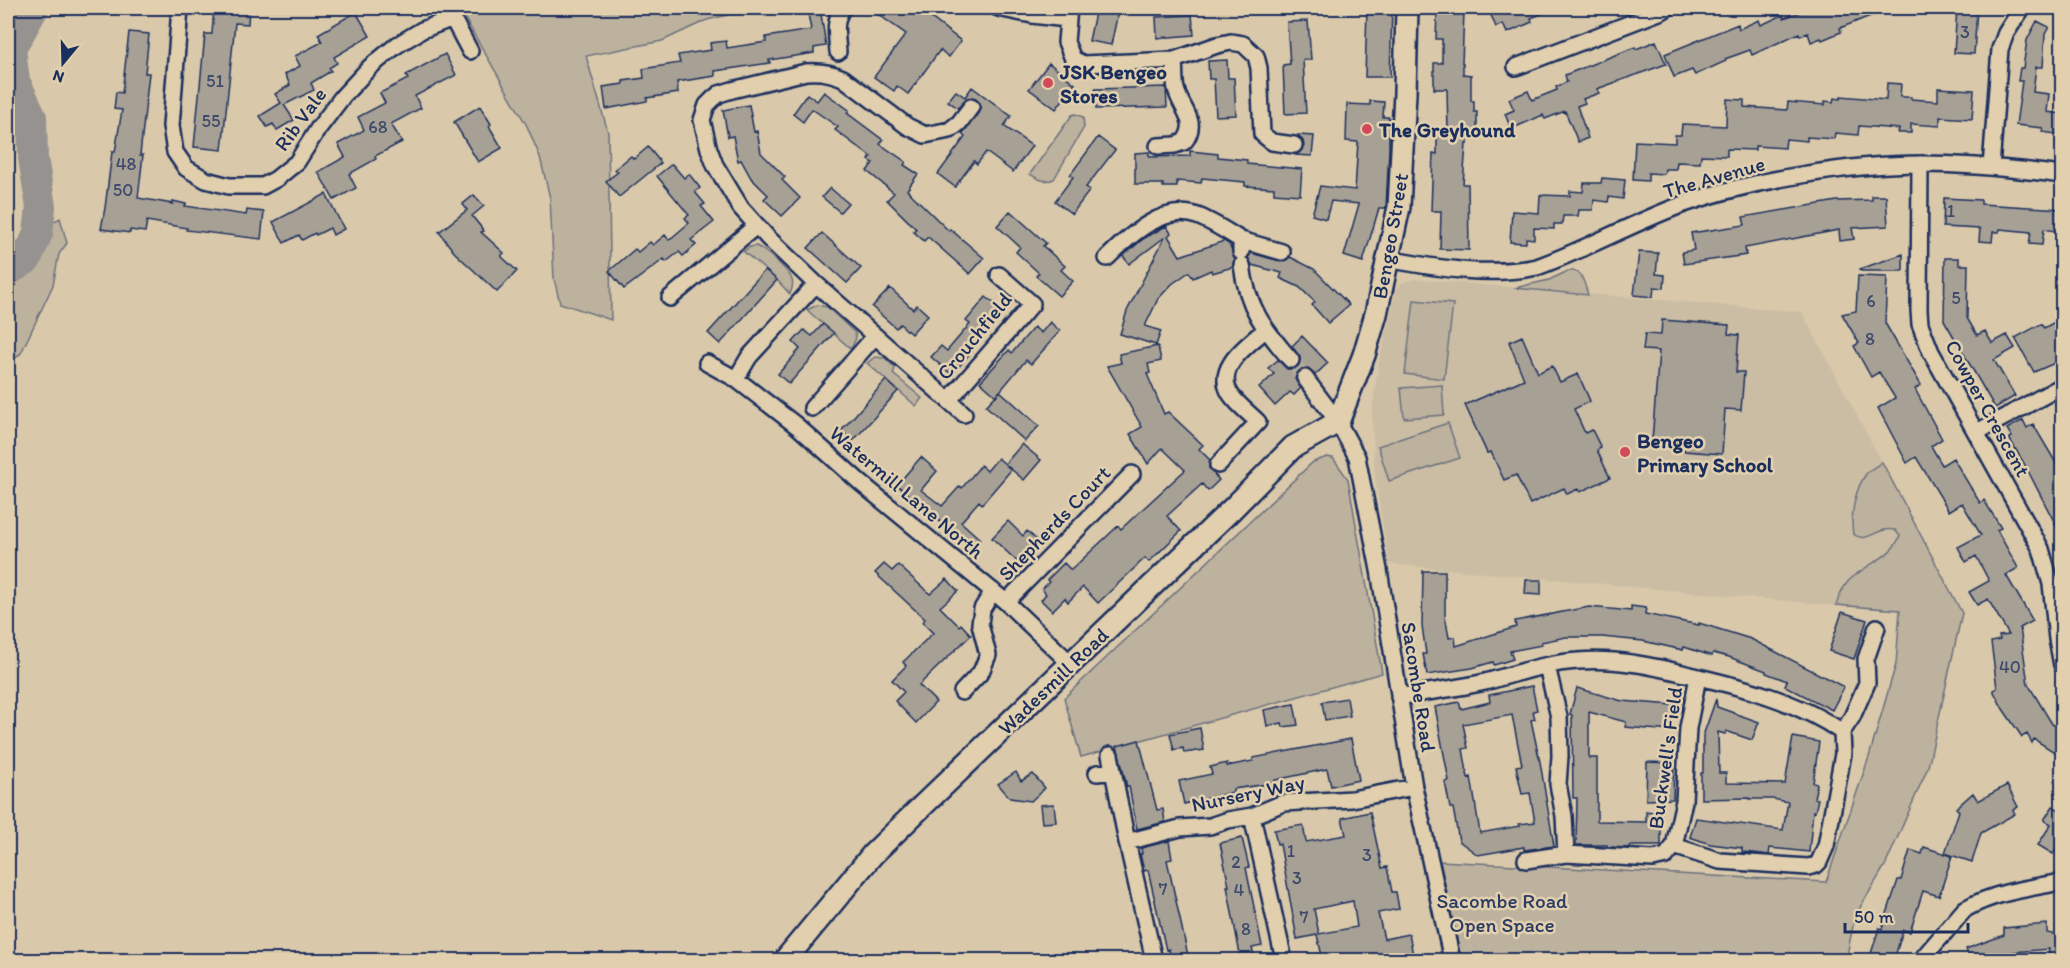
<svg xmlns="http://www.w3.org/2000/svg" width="2070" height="968" viewBox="0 0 2070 968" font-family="Itim,sans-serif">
  <rect width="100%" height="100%" fill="#d9c9aa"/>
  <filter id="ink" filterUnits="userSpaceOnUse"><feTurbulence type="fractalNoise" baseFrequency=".0167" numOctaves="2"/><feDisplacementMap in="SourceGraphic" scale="12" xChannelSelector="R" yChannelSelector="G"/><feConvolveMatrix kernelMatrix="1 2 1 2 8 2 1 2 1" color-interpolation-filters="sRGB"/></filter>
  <g filter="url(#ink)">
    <path fill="#cabda4" d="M1414,279L1802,312L1962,613L1874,609L1389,564L1375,477L1372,412L1378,366L1396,291L1401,283Z"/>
    <path fill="#bdb29e" stroke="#6c707e" stroke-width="1.5" d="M459,8H756L707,20L662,41L586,56L608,132L611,320L560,303L554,279L550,198L540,157L527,126Z
      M1075,114L1083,117L1084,127L1054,179C1044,183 1038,179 1030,174L1072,115Z
      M60,218L67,243L59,254L53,285L21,353L8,365V247Z
      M756,246C764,249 790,271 792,280C794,285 792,289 790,294L777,280L743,251L750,247Z
      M1568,271C1583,269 1584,283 1588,295L1514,288L1549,280Z
      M1414,300L1453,304L1444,379L1405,374Z
      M817,305L827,307L855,333L856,338L851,349L807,310Z
      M875,357L885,358L895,368L893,374L922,398L916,406L867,363Z
      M1442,385L1444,415L1404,418L1401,388Z
      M1448,423L1460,458L1389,481L1378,446Z
      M1327,457L1333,458L1348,479L1382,673L1081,757L1064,698L1313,462Z
      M1882,462L1962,613L1928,767L1886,864L1855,916L1846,960H1461L1440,861L1826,882L1869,757L1896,664L1900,610L1836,605C1839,598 1841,590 1846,584C1861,565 1891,560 1900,536L1895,530C1876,526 1868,545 1853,534C1850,516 1855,489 1866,474C1870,469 1877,466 1882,462Z"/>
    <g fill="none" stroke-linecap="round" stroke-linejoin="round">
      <path stroke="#95928f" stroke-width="30" d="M8,271L27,259L38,233L41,207L33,158L32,117L15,81L11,49L34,8"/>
    </g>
    <path fill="#a7a095" stroke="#1b2f5e" stroke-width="1.5" fill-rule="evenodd" d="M214,8H249L248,24L235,23L222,150L194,147L205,34H212Z
      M807,8H820L826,46L814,48V53L769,60L770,63L715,71V76L677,82L678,93L647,98V101L606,109L603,87L623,84V81L644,78L643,69L680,63L678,55L711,50L710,43L726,41L727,48L766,42V37L811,30Z
      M869,8H918L961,41L949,57L940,50L908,94L897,86L894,91L874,77L906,34Z
      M1096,8H1119L1111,45L1089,41Z
      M1367,8H1392L1390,77H1365Z
      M1488,8H1557L1531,18L1532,22L1507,33L1503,24L1496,27Z
      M1810,8H1879L1863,14L1873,15L1840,28L1841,32L1822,40L1821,38L1811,42L1808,33L1800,36L1799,33L1752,55L1750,50L1725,59L1726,61L1695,75L1692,70L1674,77L1665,54L1738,24L1739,29L1759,20L1761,25L1783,15L1784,18Z
      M1957,8H1977L1974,54L1954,53Z
      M356,12L370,36L334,57L337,63L329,68L331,71L311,83L314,90L284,105L294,120L277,130L273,124L267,127L260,116L281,103L275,94L290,85L285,74L300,66L295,56L322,42L318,34Z
      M1437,12H1464L1462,63H1463V74L1471,75V101H1474V112H1477V131H1468V144H1466L1463,184H1468L1469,250L1440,249L1441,211H1431L1433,153L1437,154V133H1448L1447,89H1434V63H1442V39H1436Z
      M1192,15L1194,35L1157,38L1156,17Z
      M1308,21L1311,60H1303L1306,113L1285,114L1283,65L1290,64L1287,22Z
      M2037,21L2049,27L2045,34L2043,67H2036L2033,92L2049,94L2047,112L2062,114V135L2042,132L2043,128L2016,125L2022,81H2018L2020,68H2023L2027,40Z
      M129,32L149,34L145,73H149L140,155H143L138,198L173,204V201L186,204L185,206L246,215L247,210L264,212L261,239L186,230L187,228L147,221L145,232L130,230V233L101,229L105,208L112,152H115L122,110L114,109L116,92L122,93Z
      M1656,41L1666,64L1597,89L1599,93L1583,99L1585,103L1577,106L1588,138L1578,142L1565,111L1545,119L1543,115L1511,129L1505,114L1514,110L1509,99L1528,91L1532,100L1557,90L1556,87L1567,82L1565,75L1635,47L1636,49Z
      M445,54L456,75L415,96L421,108L391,124L402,142L375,156L376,159L349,174L356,188L334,200L318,172L345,157L338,144L364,130L358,117L385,103L380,93L408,79L406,75Z
      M1227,60L1228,78H1234L1236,115L1216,116L1214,79H1209L1208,61Z
      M1049,63L1075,84L1056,109L1029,89Z
      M1887,83L1901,84L1900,97H1911V99L1938,101V88L1974,90L1972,119L1940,117V126L1911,124V133H1898L1899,129L1859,126L1858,135L1835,133L1834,139L1807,137V141L1786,139L1785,148L1755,146V150L1727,149V156L1701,155L1700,163L1677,162L1676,169H1665L1664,174L1648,173V181L1633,180L1635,141L1675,143V135H1681L1682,124L1726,126L1727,99L1744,100V107L1787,110L1788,102L1825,105V101L1833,102L1834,98L1841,99V96L1886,100Z
      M972,87L1011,116L1004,126L1032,146L1013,172L986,152L977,164L974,161L955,187L938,174L965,137L962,134L979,113L981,108L980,103L973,97L967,98L958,108L948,101L956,91L965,97Z
      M1166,87L1167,107L1096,109L1095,89Z
      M824,92L849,110L847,113L883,140L880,144L906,162L904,165L918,174L907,190L949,231L950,229L984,258L970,274L928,237L924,241L913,231L916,229L887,200L894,193L867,171L873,163L869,160L871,157L835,130L838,127L812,109L803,122L793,114L807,94L817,101Z
      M1370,101L1384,102L1383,117H1389V150L1386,208H1379L1363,262L1344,256L1359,204L1331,201L1326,219L1312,215L1320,186L1355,190L1358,142L1346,141L1347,104L1370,105Z
      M749,105L754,132L757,131L761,153L785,177L782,180L800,198L782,216L764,199L768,195L751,178L741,160L738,161L733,136L728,137L723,110Z
      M480,106L491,124L489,126L502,148L478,162L454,122Z
      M1298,135L1314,136L1312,156L1296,155L1301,151L1304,146L1303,141Z
      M1098,137L1115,150L1086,187L1090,190L1072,214L1055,201L1073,177L1070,175Z
      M648,147L661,163L619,197L606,181L618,172L615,169L631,156L634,159Z
      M1190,151L1218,154V157L1247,160V164L1302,169L1300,195L1274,193V188L1245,186V182L1202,178L1201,183L1177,181V187H1163V184H1135V153L1149,152V157L1190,156Z
      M672,164L684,178L689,174L700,188L695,192L705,204L701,206L714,222L691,240L696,245L683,256L679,252L666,262L664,259L624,289L609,271L635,249L638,252L650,242L653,245L665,235L669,240L689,223L685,218L689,215L657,176Z
      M1602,178L1625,180L1623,199L1609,197L1608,202L1594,200L1593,210H1579L1578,216H1563L1562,224H1554V229L1534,228V239L1526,238V243L1510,242L1512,211L1539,213L1540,195L1570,196V191L1583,192L1584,183H1601Z
      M830,188L848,203L840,212L822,197Z
      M326,194L344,229L333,235L330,228L316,235L315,233L302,240L299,235L284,243L273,222Z
      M474,195L484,206L472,216L484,231L481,232L504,253L501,256L517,271L497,292L454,252L439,232L467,210L463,204Z
      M1871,196H1886L1888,226L1852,228L1854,239L1840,241L1839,230L1745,248L1746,255L1684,264L1682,252L1694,250L1691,233L1745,225L1743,217L1837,201L1872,200Z
      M1944,198L1981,200V204L2062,209V232L2044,229L2042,245L2029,244L2031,232L2000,229L1999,232H1993L1992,242L1979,241L1980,229L1943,227Z
      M1010,211L1046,243L1043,246L1065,266L1061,270L1073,281L1059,296L1036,276L1039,273L1016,252L1020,247L997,226Z
      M1166,226L1171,233L1168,236L1180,256L1224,241L1229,244L1235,259L1233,267L1212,273L1211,270L1193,278L1189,272L1172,284L1158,299L1145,326L1161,331L1156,345L1120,334L1127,311L1165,237L1129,264L1123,256L1143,239Z
      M822,233L861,268L847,283L808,248Z
      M1639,252L1658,253L1656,274L1665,275L1664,288L1654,287L1653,297L1634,295Z
      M1251,253L1280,261H1285L1290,257L1314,269L1349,305L1328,323L1312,305L1315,302L1299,287L1280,278L1282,273L1252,265L1248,258Z
      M1903,254V271H1861L1860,269Z
      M1945,258H1959V265H1968L1967,318L1977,335L1985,331L1992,343L2007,335L2015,348L1994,360L2015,396L1995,408L1944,320Z
      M765,270L777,280L720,344L708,333Z
      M1858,276L1887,277L1885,323L1921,385L1915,389L1942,439L1931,446L1942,465L1953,458L1980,503L1984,500L2001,528L1997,530L2018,568L2006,575L2033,621L2020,628L2028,684L2052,724L2062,730V757L2034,739L2032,743L2027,734L2022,737L2003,709L1993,690L1997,688L1991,642L2000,640L1999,636L2009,635L1988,599L1977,605L1969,592L1989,581L1976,556L1966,562L1958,547L1981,535L1962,503L1949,511L1916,457L1907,463L1878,408L1895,398L1879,372L1871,377L1854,346L1859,343L1842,314L1856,311Z
      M890,288L913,309L917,305L928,315L911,334L900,324L896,328L872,307Z
      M986,297L1003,310L969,349L972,351L952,375L931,357L941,346L947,351L970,324L966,321Z
      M2062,318V360L2034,372L2015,338L2041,324L2044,328Z
      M1662,320L1729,325L1728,334L1739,335L1736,372H1744L1741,410L1725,409L1722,454L1684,451L1685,444L1652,441L1659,351L1643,350L1645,334L1661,335Z
      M1050,322L1060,331L1031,364L1026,360L996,396L980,382L1009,350L1012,353L1034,327L1041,333Z
      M823,324L834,333L789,384L778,374L800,349L793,342L804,330L812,336Z
      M1302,336L1328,363L1315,375L1308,369L1299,371L1295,379L1301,388L1294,395L1290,392L1275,406L1259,388L1274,374L1268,368L1278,360L1287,369H1293L1298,367L1300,358L1292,346Z
      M1522,336L1538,373L1552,366L1560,382L1578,374L1590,401L1574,409L1585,433L1592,430L1601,448L1597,450L1610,478L1580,492L1578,489L1567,494L1564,488L1530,504L1516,475L1504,480L1491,452L1487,453L1465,405L1524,379L1509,342Z
      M1158,346L1161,361L1148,364L1150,373L1147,374L1164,414L1168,412L1203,445L1199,449L1210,460L1209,468L1219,480L1208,491L1202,484L1167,516L1181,531L1149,562L1145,558L1098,603L1083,587L1068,602L1065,598L1052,611L1041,600L1046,594L1042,589L1049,582L1047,580L1064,563L1071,570L1118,526L1121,529L1185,470L1162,448L1148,464L1130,434L1142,427L1107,366L1121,363L1119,354Z
      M886,380L898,391L853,441L841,431Z
      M1000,391L1039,426L1025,441L986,406Z
      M2023,420L2027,428L2033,424L2062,473V537L2025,465L2009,438L2012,437L2007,429Z
      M1022,444L1041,460L1024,480L1006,465L1011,470L982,504L979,501L961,522L980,539L972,549L897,485L921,457L937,471L921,490L942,506L960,486L962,488L981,465L987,471L998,458L1005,464Z
      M1008,521L1023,536L1027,531L1040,543L1020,564L992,538Z
      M884,564L892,571L898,565L930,594L947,579L958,591L940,607L959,626L961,624L971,635L919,685L936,702L916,723L895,701L904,692L892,680L906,666L903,662L933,633L922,622L925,619L875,573Z
      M1423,571H1445V615L1449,638L1455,637L1456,646L1516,627L1515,621L1589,607L1631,611V606L1646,608L1645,614L1699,625V623L1751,639L1844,687L1832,710L1785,686L1787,681L1766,673V671L1729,657L1713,653L1712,656L1684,647L1683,650L1643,641L1602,637H1566L1541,642L1542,645L1510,651L1513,659L1494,665L1493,662L1472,668L1427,675L1423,654H1426L1422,626Z
      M1526,580H1541V595L1525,594Z
      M1842,612L1867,620L1854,659L1829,651Z
      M1532,686L1537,710L1533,711L1535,719L1531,720L1540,762L1554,846L1524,850V847L1478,855L1459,841L1453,808H1450L1445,782L1449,781L1435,707L1459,702L1461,709L1490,702L1489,695ZM1512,715L1522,765L1516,766L1522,794L1530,793L1535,822L1519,824L1520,826L1480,833L1471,777L1468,778L1463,749L1468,748L1463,724Z
      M1577,688L1622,701L1673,705L1671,731L1625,727L1626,722L1589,712V758H1597V821L1646,822V811L1661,813V846H1629V848L1607,847V845H1576L1577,798H1573L1572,715L1570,714Z
      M1347,698L1350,716L1325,720L1322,702Z
      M1716,699L1717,707L1759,722L1752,740L1726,731L1725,734L1718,732L1719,773H1726V783L1785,784L1793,737L1819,742L1813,783L1817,784L1814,798L1818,799L1815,812L1813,811L1809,852L1770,848L1769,855L1754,853L1742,852V848L1710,844L1690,837L1696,818L1783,830L1788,802L1773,799H1749V798L1701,799V773H1703V736Z
      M1294,704L1298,725L1283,727L1282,723L1267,726L1264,710Z
      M1200,728L1204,750L1184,753L1183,748L1174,750L1170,734Z
      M1351,739L1359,780L1331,786L1327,769L1275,780V783L1233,789V792L1184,804L1179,781L1212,774L1210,767L1227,763V766L1253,761V758Z
      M1139,740L1157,810L1163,809L1165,822L1137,829L1129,786L1127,787L1117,746Z
      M1647,762L1674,763L1673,799L1646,800Z
      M1016,772L1021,781L1033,774L1045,788L1031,801L1010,798L998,784Z
      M2007,785L2018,807L2013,810L2015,814L1981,833L1972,862L1945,853L1959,811L1956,808L1973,793L1978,801Z
      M1054,804L1056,822L1042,823L1040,805Z
      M2062,805V850L2058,848L2053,854L2038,845L2051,824L2044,820L2053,806L2059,810Z
      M1370,812L1382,868L1387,867L1392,892H1396L1399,909L1378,913L1384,939L1409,934L1414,960H1323L1317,935L1297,939L1280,844H1277L1274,830L1303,825L1306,842L1346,835L1342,818ZM1353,901L1357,927L1319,934L1314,909Z
      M1242,838L1249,867L1246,868L1262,946L1252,948L1255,960H1241L1227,886H1229L1220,843Z
      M1169,841L1172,859L1167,860L1189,960H1171L1169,949L1166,950L1148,870L1144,871L1140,854H1142L1141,848Z
      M1924,847L1952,856L1939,896L1923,891L1910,932L1903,930L1894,960H1869L1879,928L1882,929L1898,880H1901L1910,850L1922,854Z
      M2047,924V933L2062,936V959L2048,956L2049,949L2013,952L2014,960H1970L1966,949L2004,935V928Z"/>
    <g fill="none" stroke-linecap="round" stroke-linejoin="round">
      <path stroke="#b3aa9b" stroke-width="15" stroke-dasharray="15 8" stroke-linecap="butt" d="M1291,360L1305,378"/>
      <defs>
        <path id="street" d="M180,8L171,126L175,152L186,168L206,180L229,186H263L276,179L297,162L318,129L343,96L370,67L397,45L422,30L453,18
          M447,8L470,51
          M998,8L1032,15L1067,19
          M1069,8L1066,42L1073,59L1083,64L1174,60L1217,45L1231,42L1243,44L1256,56L1259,68L1262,134L1272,142L1294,145
          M838,52C837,36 833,21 843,8
          M1516,67L1662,11L1667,8
          M1158,146L1175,145L1184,142C1200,121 1181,110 1176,89C1174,80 1175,70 1174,60
          M1920,164L1919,310L1920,324L1931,352L2041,549L2051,584L2057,639L2062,665
          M1991,167L2000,49L2006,33L2022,8
          M1241,240L1282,252
          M1107,258C1129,236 1165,202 1200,217C1214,223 1228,232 1241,240V252
          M1387,259C1436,268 1489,277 1537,267C1587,249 1634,222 1684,204C1752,180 1849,164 1922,164C1969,164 2016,169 2062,175
          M1242,265C1247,307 1264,329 1291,360
          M670,298L756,226
          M707,363L736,379L797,426L862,484L1006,602L1071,664
          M1305,378L1338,422L1357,457L1379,570L1414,787L1452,960
          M736,379L749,357L816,284
          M949,400L1032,304L999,275
          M812,408L875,336
          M964,414L816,284L768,238L741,208L715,165L709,149L702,120L707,105L713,99L719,94L732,90L806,72C819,71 830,72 843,78L907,126L925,135L950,130L959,123L971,107
          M1977,432L2062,386
          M1218,465L1258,422C1249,413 1238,405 1231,395C1213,368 1248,345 1265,330
          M1006,602L1132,474
          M962,692L981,672L988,655L980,624L982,609L993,591
          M1399,697C1428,691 1456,689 1485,682C1515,674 1546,663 1578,661C1616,658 1653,666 1690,675C1742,687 1798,701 1842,732L1843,754L1826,846L1819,862L1816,865L1808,867L1720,861L1674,846L1666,856L1653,859L1566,854L1564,816L1558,784L1560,756L1559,717L1547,666
          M1842,732L1852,717L1867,683L1866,659L1877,627
          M1110,755L1127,842L1154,960
          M1097,773L1113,771
          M1252,816L1284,960
          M1127,842L1180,828L1210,826L1228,820L1252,816L1283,803L1352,799L1414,787
          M1674,846L1684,801L1688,728L1698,677
          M1526,860L1566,854
          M1921,960L1965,909C1995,892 2030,888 2062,882"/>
        <path id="secondary" d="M785,960L873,854L916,812L1232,509L1293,447L1338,422L1364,355L1376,314L1399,207L1405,93L1407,8"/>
      </defs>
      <use href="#street" stroke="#1b2f5e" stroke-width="20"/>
      <use href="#secondary" stroke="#1b2f5e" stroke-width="26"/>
      <use href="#street" stroke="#e1cfad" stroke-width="15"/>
      <use href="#secondary" stroke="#e1cfad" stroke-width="21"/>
    </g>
  </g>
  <g fill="#d1495b" stroke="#e1cfad" stroke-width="2">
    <circle cx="1048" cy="83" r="6"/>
    <circle cx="1367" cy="129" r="6"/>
    <circle cx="1625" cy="452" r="6"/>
  </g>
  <g text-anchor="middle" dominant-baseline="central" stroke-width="5" stroke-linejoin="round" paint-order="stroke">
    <g font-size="18" fill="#3e4b6c">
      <text x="1965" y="32">3</text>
      <text x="215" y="81">51</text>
      <text x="211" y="121">55</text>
      <text x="378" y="127">68</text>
      <text x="126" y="164">48</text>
      <text x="123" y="190">50</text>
      <text x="1951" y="211">1</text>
      <text x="1956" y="298">5</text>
      <text x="1871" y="301">6</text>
      <text x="1870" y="339">8</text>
      <text x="2010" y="667">40</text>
      <text x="1291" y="851">1</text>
      <text x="1367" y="855">3</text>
      <text x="1236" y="862">2</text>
      <text x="1297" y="878">3</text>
      <text x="1163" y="889">7</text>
      <text x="1239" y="890">4</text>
      <text x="1304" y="917">7</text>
      <text x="1246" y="929">8</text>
    </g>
    <g font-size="21" font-weight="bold" fill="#1b2f5e" stroke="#e1cfad" text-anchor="start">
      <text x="1060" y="71">JSK Bengeo<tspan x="1060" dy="24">Stores</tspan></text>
      <text x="1379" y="129">The Greyhound</text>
      <text x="1637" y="440">Bengeo<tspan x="1637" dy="24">Primary School</tspan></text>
    </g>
    <g font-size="21" fill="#1b2f5e" stroke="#e1cfad">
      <text transform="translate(300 119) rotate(-54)">Rib Vale</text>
      <text transform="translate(1714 177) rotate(-16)">The Avenue</text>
      <text transform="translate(1390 236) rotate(-80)">Bengeo Street</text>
      <text transform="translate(974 336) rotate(-51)">Crouchfield</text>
      <text transform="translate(1988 408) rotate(61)">Cowper Crescent</text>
      <text transform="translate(907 492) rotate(40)">Watermill Lane North</text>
      <text transform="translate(1054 523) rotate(-46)">Shepherds Court</text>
      <text transform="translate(1053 681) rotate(-44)">Wadesmill Road</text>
      <text transform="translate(1419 687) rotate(81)">Sacombe Road</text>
      <text transform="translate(1665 758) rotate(-82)">Buckwell's Field</text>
      <text transform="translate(1248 793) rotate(-12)">Nursery Way</text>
    </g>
    <g font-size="21" fill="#2b3c64" stroke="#e1cfad">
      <text x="1502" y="900">Sacombe Road<tspan x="1502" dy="24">Open Space</tspan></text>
    </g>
  </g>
  <rect width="2070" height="968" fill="none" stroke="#e1cfad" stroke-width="30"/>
  <rect x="15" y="15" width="2040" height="938" fill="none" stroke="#1b2f5e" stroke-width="2" filter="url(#ink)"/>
  <g transform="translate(63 63) rotate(199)" stroke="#e1cfad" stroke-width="4.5" paint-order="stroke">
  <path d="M0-4.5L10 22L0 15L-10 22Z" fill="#1b2f5e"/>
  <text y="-9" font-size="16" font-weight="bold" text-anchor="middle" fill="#1b2f5e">N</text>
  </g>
  <path d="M1845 923v9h123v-9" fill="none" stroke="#1b2f5e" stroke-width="3"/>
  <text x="1854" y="923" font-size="18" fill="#1b2f5e" stroke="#e1cfad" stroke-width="4.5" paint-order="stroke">50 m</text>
</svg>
